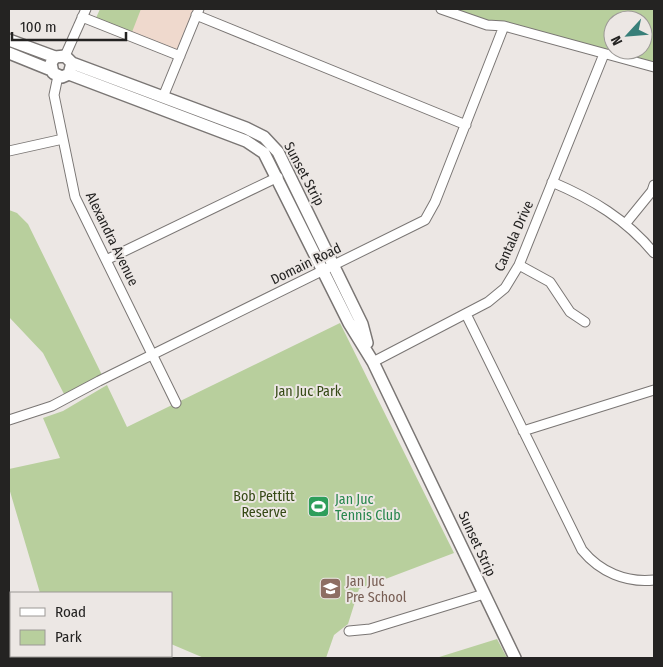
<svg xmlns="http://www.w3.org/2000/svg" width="663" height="667" viewBox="0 0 663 667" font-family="'Fira Sans Condensed',sans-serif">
  <rect width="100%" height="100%" fill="#ece7e4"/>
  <path fill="#efd9cd" d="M136,9H196L178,52L127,32Z"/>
  <path fill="#b8cf9d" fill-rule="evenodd" d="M100,9H141L132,32L96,18Z
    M441,9H654V67ZM613,20H643V50H613Z
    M9,210L17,213L28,224L102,375L64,394L43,353L9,317Z
    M340,323L454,553L359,589L348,624L334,635L326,658H204L171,644V593H40L9,488V469L60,458L43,418L63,411L107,385L127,427Z
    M497,639L507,658H436Z"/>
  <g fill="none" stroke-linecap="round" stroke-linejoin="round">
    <defs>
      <path id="minor" d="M441,9L487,25L504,26L654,67
        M196,15L466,125
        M82,17L180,56
        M65,56L86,9
        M58,76L54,95L75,197L176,403
        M163,97L199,9
        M9,151L63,139
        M552,182C592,199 626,219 654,253
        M626,223L652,191L654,185
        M106,260L278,177
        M519,265L550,282L570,312L585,322
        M466,314L582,550C600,572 626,583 654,580
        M373,362L488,302L505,288L519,265L604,54
        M9,420L52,406L99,381L425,220L435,202L504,26
        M523,431L654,390
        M349,631L370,629L484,594"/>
      <path id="tertiary" d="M9,40L55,57L65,56L72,63L69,74L62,77L53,73L51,63L55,57
        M9,53L51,70
        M72,63L246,128L264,137L278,152L362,324L367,343
        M69,74L246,141L264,153L349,323L373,362L515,658"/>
    </defs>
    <use href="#minor" stroke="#7a7674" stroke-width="11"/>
    <use href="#tertiary" stroke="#7a7674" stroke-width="14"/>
    <use href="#minor" stroke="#fff" stroke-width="9"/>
    <use href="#tertiary" stroke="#fff" stroke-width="11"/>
  </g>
  <defs>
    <symbol id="stadium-square" viewBox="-11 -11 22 22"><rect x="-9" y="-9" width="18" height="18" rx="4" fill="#2e9e5b" stroke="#ece7e4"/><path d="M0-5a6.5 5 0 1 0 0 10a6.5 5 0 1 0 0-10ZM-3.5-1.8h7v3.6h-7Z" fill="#fff"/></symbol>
    <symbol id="school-square" viewBox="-11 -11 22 22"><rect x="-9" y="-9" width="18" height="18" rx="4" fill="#8d6e63" stroke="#ece7e4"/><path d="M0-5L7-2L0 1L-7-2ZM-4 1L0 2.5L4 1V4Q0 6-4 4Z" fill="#fff"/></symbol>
  </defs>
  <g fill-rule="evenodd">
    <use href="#stadium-square" x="306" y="494" width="25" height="25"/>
    <use href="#school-square" x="318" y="576" width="25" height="25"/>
  </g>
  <g text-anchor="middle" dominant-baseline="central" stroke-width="4" stroke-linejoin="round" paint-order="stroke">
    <g font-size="14" fill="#242322" stroke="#ece7e4">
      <text transform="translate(304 174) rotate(62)">Sunset Strip</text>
      <text transform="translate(514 236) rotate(-66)">Cantala Drive</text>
      <text transform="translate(112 239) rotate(64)">Alexandra Avenue</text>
      <text transform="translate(306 264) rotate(-26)">Domain Road</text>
      <text transform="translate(477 544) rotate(65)">Sunset Strip</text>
    </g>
    <g font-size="14" fill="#354915" stroke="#ece7e4">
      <text x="308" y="391">Jan Juc Park</text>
      <text x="264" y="496">Bob Pettitt<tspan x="264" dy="16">Reserve</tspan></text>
    </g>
    <g font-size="14" fill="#27864d" stroke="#ece7e4" text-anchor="start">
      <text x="335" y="499">Jan Juc<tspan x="335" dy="16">Tennis Club</tspan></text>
    </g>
    <g font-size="14" fill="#785e54" stroke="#ece7e4" text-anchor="start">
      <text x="346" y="581">Jan Juc<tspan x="346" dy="16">Pre School</tspan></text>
    </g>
  </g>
  <rect width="663" height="667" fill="none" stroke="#242322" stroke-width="20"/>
  <rect x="10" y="592" width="162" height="65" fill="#ece7e4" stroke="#9c9996"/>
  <rect x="20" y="608" width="25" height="8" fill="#ffffff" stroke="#9c9996"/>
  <text x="55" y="617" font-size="15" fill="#242322">Road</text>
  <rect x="20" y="630" width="25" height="15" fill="#b8cf9d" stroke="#9c9996"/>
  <text x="55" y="642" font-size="15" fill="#242322">Park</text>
  <g transform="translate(628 35) rotate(244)"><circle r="24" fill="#ece7e4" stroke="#9c9996"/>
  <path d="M0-4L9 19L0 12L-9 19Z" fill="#387f79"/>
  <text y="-8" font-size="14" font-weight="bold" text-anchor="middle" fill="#242322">N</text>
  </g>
  <path d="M12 32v8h114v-8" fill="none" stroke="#242322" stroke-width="2.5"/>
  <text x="20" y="32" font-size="15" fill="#242322" stroke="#ece7e4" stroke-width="4" paint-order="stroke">100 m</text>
</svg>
